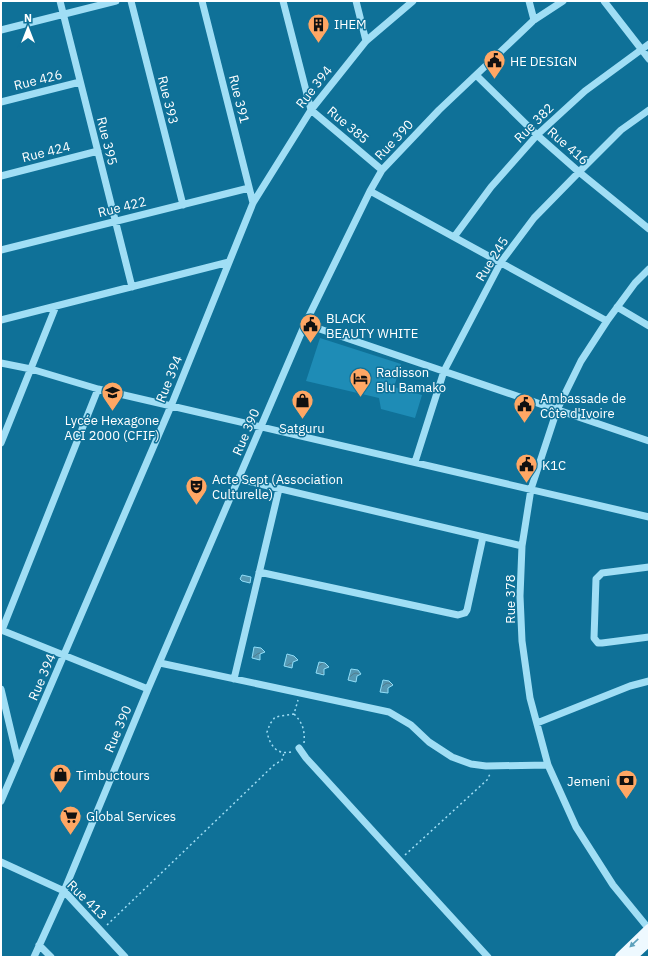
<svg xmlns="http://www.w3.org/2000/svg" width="650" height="958" font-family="'IBM Plex Sans',sans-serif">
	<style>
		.green { fill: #1e8cb6 }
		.water { fill: url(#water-waves); stroke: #91def8 }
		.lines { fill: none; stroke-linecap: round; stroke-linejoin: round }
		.path { stroke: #a0def5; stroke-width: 1.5; stroke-dasharray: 2 3; stroke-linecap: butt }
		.minor { stroke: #a0def5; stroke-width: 7 }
		.major { stroke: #eef9ff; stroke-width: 10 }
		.oneway { fill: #5da1bc }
		.labels { text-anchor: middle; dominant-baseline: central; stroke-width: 3; stroke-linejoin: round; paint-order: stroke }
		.poi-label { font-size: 13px; fill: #fff; stroke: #0f7198; text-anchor: start }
		.street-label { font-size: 13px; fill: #fff; stroke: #0f7198 }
	</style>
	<defs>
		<pattern id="water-waves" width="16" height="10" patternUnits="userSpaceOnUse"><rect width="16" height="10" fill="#5598b3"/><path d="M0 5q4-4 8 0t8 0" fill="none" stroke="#527d8f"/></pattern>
	</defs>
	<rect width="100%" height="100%" fill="#0f7198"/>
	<path class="green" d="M320,338L401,364L394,387L422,395L415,418L381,409L379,398L306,381Z"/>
	<path class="water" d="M242,575L251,577L250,583L242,581L240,579Z
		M254,647L261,648L265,652L260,654V660L252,658Z
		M287,654L294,656L298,660L293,662L292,668L284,666Z
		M319,662L325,663L329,667L324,669V675L316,673Z
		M351,669L358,670L361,674L357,676L356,682L348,680Z
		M383,680L389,681L393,685L388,688V693L380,692Z"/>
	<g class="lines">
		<path class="path" d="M294,714C303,723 305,731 304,743
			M291,752C277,755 270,746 267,732L270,724L275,717L294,714L298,700
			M405,855L487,780L490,774
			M107,925L274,765L282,760L284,753"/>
		<path class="minor" d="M60,1L132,287
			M131,1L183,205
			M202,1L253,203
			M283,1L311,110L382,170
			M356,1L366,41
			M529,1L534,20
			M604,1L649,59
			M1,30L116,1
			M476,75L537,135L579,172L649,229
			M1,102L80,82
			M1,176L98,151
			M370,191L607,321
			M454,237L491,187L537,135L585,91L649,44
			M1,250L249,188
			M649,269L635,283L607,321L581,361L557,410L531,489L522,546L520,596L522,641L530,698L548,765L576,827L613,885L649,929
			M617,307L649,326
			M1,320L229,262
			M305,324L649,441
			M1,363L31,369L98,389L649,517
			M1,443L56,306
			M415,462L444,371L501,262L534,218L579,172L621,130L649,110
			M239,479L522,546
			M649,567L602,573L596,579L594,638L598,643H602L649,637
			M259,572L458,615L465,613L467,610L483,537
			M1,630L148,689
			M2,630L98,389
			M160,663L389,712L411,725L429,742L452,757L471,764L486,766L548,765
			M234,679L279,489
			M1,689L18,761
			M537,723L630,686L649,681
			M299,748L306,758L488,957
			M1,801L171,406L253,203L311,110L366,41L413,1
			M1,862L64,891L125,957
			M39,945L51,957
			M34,957L64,891L148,689L305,324L370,191L382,170L439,110L534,20L563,1"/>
		<path class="major" d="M620,957L649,929
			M632,957L649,941"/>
	</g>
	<defs><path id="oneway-solid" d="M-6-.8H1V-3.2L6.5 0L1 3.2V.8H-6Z"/></defs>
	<use class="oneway" href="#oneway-solid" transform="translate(634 943) rotate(136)"/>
	<defs>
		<symbol id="building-pin" viewBox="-11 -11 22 30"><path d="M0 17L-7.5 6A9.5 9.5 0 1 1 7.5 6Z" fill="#ffa764" stroke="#0f7198"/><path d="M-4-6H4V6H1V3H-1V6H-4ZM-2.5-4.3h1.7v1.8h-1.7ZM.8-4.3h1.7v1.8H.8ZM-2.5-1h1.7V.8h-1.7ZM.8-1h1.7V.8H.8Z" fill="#111"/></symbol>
		<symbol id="civic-pin" viewBox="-11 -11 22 30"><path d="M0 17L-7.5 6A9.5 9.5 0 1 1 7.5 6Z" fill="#ffa764" stroke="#0f7198"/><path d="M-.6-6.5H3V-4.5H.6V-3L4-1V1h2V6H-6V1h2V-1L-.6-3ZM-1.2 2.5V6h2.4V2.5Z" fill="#111"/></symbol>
		<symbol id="hotel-pin" viewBox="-11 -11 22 30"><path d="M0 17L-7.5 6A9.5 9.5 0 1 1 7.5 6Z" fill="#ffa764" stroke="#0f7198"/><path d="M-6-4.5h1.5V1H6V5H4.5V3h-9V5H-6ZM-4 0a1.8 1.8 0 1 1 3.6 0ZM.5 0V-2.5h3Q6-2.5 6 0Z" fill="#111"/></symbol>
		<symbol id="school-pin" viewBox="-11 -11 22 30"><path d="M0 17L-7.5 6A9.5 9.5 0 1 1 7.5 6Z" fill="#ffa764" stroke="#0f7198"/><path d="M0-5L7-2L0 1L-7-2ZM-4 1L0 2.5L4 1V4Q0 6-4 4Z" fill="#111"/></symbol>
		<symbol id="shop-pin" viewBox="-11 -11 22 30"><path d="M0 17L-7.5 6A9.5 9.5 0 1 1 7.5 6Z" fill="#ffa764" stroke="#0f7198"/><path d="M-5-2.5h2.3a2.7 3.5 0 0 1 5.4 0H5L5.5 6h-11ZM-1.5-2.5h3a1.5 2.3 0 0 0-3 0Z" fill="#111"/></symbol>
		<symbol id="theatre-pin" viewBox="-11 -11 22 30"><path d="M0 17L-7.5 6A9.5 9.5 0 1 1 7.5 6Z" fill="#ffa764" stroke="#0f7198"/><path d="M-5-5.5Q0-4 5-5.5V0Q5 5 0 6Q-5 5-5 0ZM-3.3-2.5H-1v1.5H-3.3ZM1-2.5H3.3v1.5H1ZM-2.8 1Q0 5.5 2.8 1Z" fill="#111"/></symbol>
		<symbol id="bank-pin" viewBox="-11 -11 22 30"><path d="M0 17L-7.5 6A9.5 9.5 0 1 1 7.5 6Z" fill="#ffa764" stroke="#0f7198"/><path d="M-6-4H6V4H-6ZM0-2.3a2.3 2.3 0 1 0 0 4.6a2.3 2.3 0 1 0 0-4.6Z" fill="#111"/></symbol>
		<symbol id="supermarket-pin" viewBox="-11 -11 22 30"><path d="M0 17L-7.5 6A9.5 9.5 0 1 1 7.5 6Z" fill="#ffa764" stroke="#0f7198"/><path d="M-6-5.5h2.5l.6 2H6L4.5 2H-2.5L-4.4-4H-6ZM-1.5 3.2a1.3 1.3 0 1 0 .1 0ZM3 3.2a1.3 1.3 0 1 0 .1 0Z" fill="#111"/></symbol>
	</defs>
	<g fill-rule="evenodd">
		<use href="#building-pin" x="306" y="12" width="25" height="34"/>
		<use href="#civic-pin" x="482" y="48" width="25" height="34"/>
		<use href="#civic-pin" x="298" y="312" width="25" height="34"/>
		<use href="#hotel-pin" x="348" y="366" width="25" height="34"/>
		<use href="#school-pin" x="100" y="380" width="25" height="34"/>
		<use href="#shop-pin" x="290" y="388" width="25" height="34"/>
		<use href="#civic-pin" x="512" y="392" width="25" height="34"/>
		<use href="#civic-pin" x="514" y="452" width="25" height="34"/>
		<use href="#theatre-pin" x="184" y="474" width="25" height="34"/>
		<use href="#shop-pin" x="48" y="762" width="25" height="34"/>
		<use href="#bank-pin" x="614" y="768" width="25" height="34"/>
		<use href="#supermarket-pin" x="58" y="804" width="25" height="34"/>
	</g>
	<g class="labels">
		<g class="poi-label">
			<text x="334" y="24">IHEM</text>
			<text x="510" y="61">HE DESIGN</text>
			<text x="326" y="318">BLACK<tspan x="326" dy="15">BEAUTY WHITE</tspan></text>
			<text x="376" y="372">Radisson<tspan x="376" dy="15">Blu Bamako</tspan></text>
			<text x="540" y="398">Ambassade de<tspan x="540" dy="15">Côte d'Ivoire</tspan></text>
			<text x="112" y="420" text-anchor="middle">Lycée Hexagone<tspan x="112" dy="15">ACI 2000 (CFIF)</tspan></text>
			<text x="302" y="428" text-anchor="middle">Satguru</text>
			<text x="542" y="465">K1C</text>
			<text x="212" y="479">Acte Sept (Association<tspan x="212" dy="15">Culturelle)</tspan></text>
			<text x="76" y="775">Timbuctours</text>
			<text x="610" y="781" text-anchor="end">Jemeni</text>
			<text x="86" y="816">Global Services</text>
		</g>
		<g class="street-label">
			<text transform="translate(38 80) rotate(-14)">Rue 426</text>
			<text transform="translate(314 87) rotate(-52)">Rue 394</text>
			<text transform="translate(239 99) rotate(76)">Rue 391</text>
			<text transform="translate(168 100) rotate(76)">Rue 393</text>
			<text transform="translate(534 123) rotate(-45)">Rue 382</text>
			<text transform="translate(348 125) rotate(40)">Rue 385</text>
			<text transform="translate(394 140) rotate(-47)">Rue 390</text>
			<text transform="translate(107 141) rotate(76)">Rue 395</text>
			<text transform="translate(568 146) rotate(41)">Rue 416</text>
			<text transform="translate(46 152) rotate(-14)">Rue 424</text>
			<text transform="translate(122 207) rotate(-14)">Rue 422</text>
			<text transform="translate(492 259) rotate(-58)">Rue 245</text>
			<text transform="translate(169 379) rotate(-68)">Rue 394</text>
			<text transform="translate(246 432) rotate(-67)">Rue 390</text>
			<text transform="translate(510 599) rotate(-90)">Rue 378</text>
			<text transform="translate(42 677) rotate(-67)">Rue 394</text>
			<text transform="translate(118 729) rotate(-67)">Rue 390</text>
			<text transform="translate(87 900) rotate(44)">Rue 413</text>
		</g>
	</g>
	<rect width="650" height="958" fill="none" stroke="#ffffff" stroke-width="4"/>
	<g transform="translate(28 28)" stroke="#0f7198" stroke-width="3" paint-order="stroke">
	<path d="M0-3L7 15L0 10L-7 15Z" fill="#ffffff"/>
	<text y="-6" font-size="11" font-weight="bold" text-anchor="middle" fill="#ffffff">N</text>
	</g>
</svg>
